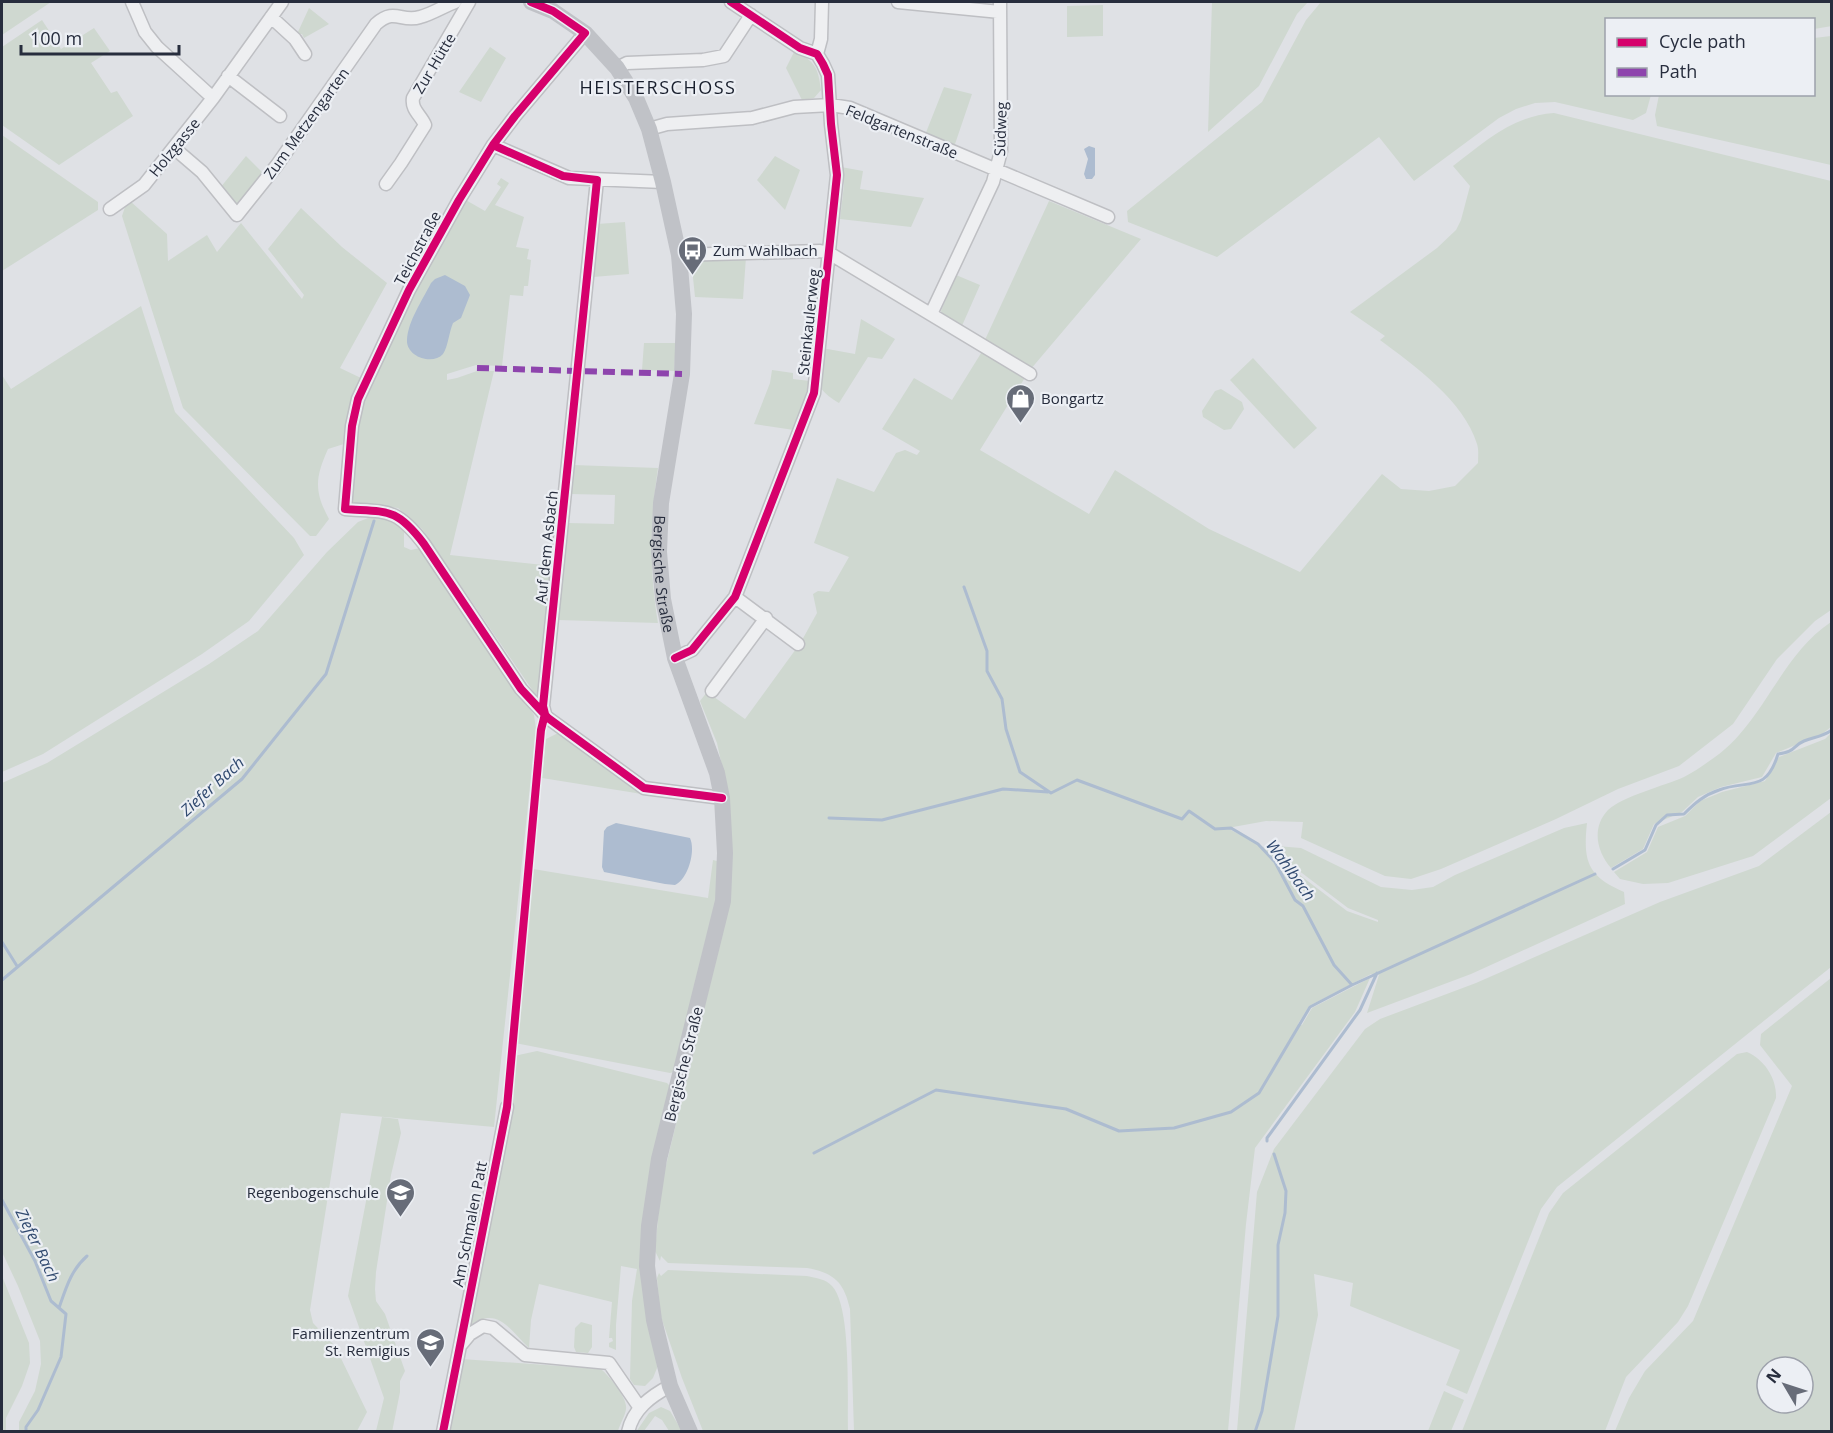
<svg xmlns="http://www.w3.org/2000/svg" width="1833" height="1433" font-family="'Open Sans',sans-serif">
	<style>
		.green { fill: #cfd8d0; fill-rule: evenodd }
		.water { fill: #adbcd0 }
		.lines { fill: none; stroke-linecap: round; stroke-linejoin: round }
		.stream { stroke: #adbcd0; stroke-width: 3 }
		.street-casing { stroke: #bebfc3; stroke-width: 15 }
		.street { stroke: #eeeff1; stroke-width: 12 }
		.secondary { stroke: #c0c2c7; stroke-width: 16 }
		.quiet { stroke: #8e44ad; stroke-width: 6; stroke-dasharray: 12 6; stroke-linecap: butt }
		.cycleway-casing { stroke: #eceff4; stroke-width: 11 }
		.cycleway { stroke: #d6006c; stroke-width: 8 }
		.labels { text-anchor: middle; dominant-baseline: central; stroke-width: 4.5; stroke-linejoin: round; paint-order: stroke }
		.street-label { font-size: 15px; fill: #272d3d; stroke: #eceff4 }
		.poi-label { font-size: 15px; fill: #272d3d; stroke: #eceff4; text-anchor: start }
		.water-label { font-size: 16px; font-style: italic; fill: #314a70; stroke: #eceff4 }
		.quarter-label { font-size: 18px; letter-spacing: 1.5px; fill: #191f2d; stroke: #eceff4 }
	</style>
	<rect width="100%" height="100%" fill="#dfe1e5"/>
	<path class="green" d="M2,2H51L2,35Z
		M1212,2H1308L1297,14L1259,86L1208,132Z
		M1321,2H1831L1832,26L1814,29V20H1606V94L1651,95L1646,113L1633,120L1555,102L1535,103L1516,109L1499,118L1414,181L1379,137L1217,257L1128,222L1127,211L1262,102L1306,20Z
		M1103,5V36L1067,37V6Z
		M309,8L329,24L304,38L302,34H297Z
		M42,20L61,49L94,28L110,51L91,63L111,93L117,91L133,116L59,165L2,125V47Z
		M1831,36V165L1657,126L1655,115L1659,95L1814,94V38Z
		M490,47L506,58L481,102L459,92Z
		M795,50C815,63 818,66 821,90L814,98L802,100L786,68Z
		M944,87L972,94L954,147L925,135Z
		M1554,113L1831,181V610L1815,621L1777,659L1733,724L1679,766L1618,789L1556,819L1441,869L1411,879L1385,876L1301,838L1303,822L1266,821L1233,827L1231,830L1263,847L1347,911L1378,922V920L1348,908L1265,845L1301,848L1381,887L1412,890L1433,887L1455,875L1564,828L1587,823C1583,861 1587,876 1624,892L1625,904L1471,974L1367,1013L1379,975L1371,974L1309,1006L1298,1024L1302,1025L1312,1008L1370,978L1355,1012L1255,1148L1246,1224L1228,1431H854L850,1309C844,1282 834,1273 807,1268L668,1263L661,1256L660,1261L655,1251L661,1186L724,926L726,785L717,743L700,701L707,692L745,719L801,642L817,613L813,594L818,591L829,592L849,557L814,543L837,478L874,492L896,453L905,450L917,455L920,451L882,429L914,378L952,400L983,350L1026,376L980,450L1089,514L1115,470L1209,529L1300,572L1382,474L1401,489L1429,491L1455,486L1478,463C1478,457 1479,450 1477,444C1464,401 1415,366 1380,340L1385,336L1350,312L1437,248L1456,230L1461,220L1470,186L1453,166C1485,142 1512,116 1554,113Z
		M2,135L98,202V210L2,271Z
		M246,156L266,176L241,204H235L220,188Z
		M775,156L800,170L785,210L757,180Z
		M841,167L863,171L860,189L924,198L911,227L840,219L844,185Z
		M501,178L509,183L495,205L524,217L516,247L529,249L527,259L531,260L528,286H524L523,296L510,295L502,366L476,365L447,374V380L457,378L477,371H494L450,555L553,566L540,693L535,694L422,529L398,508L363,504L359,507L352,501L360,402L410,305L407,302L464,199L485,211L501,187L497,184Z
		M130,201L167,234L168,261L207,235L217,252L241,223L302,299L304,295L268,249L301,208L342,247L387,283L340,368L361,378L347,443L328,449C315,478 314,491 329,519L316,536H310L183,408L122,216L126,204Z
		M1049,201L1141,239L1030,370L984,342Z
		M625,222L629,274L593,277L597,224Z
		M746,257L743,299L695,297L691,258Z
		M956,275L980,285L961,328L943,318L941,311Z
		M141,306L175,412L294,538L304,555L249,621L202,654L43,754L2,772V375L11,389Z
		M861,319L895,339L882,359L868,357L839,403C810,386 819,378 822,348L855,354Z
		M644,343H676L674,371L642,370Z
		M1253,358L1317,428L1294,449L1230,380Z
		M772,370L793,373V379L810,381L809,392L794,430L754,424L770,383Z
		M1221,389L1242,402L1244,409L1231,429L1224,430L1203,417L1202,411L1215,391Z
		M573,465L658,468C650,522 649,569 658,623L558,620L567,523L614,524L615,495L570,494Z
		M373,516L394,520L404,532V547L411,550L420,548L534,715L536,729L494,1127L341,1113L310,1310L313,1323L335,1346L367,1412L357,1431H19V1422L35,1391L41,1364L40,1341L18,1286L2,1252V783L47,763L209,664L258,631L327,552L358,522Z
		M1831,622V727L1822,734L1776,753L1762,777L1721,787L1698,797L1682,812L1654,824L1643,849L1611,868C1597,852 1591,828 1608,810C1623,796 1664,786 1684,777C1694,772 1705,764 1715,757C1764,722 1780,656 1831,622Z
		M558,733L642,794L542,778L546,739Z
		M1831,733V798L1753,856L1668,883L1643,884L1620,879L1614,872L1647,852L1658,827L1685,816L1700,801L1722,792L1765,781L1779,757L1825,739Z
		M1831,812V967L1557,1187L1541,1209L1467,1394L1446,1385L1460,1350L1350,1306L1353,1283L1314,1274L1318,1315L1294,1431H1237L1257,1192L1274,1149L1365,1029L1380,1019L1476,983L1660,902L1759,866Z
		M713,860L717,861L719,888L674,1072L670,1073L515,1043L533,869L708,898Z
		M1831,978V1431H1615L1629,1398L1645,1371L1693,1321L1792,1086L1760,1045L1761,1034ZM1767,1367H1803V1403H1767Z
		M537,1051L667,1083L670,1086L650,1177L657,1368L653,1378L645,1386L634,1385L630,1379L632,1301L637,1269L621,1266L616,1325V1350L609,1347V1343L613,1341L612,1338H609L612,1302L539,1284L531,1320L529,1348C508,1328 498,1306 469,1326L507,1128L514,1056Z
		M1747,1052C1765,1060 1777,1079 1776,1098L1688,1306L1678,1322L1626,1377L1605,1431H1462L1549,1213L1563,1193L1737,1054Z
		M382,1117L398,1119L401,1133L391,1175L376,1272L375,1289L376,1301L385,1314L405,1371L400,1381V1392L392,1432L376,1431L384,1398L348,1296Z
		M668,1270L807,1276C816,1278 826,1279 832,1286C852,1307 847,1401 848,1431H703L682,1378L660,1314L657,1278L659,1273L661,1276Z
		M2,1276L29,1343L30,1363L22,1386L6,1418V1432L2,1431Z
		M581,1322L592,1325V1347L588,1353L576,1352L574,1347L575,1328Z
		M462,1359L601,1369C609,1376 628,1398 626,1409C625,1416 620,1424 618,1431L448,1432Z
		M1444,1391L1464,1400L1451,1431H1428Z
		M661,1407L670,1411L682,1431H669L662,1420L655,1416L644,1431L636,1432L649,1413Z"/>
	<path class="water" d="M1089,146L1095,148V175L1092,179H1086L1084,174L1088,159L1084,149Z
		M445,275L465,286L470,295L461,318L453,323C449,332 448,347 443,354C432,366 406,356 407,340C408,321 422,301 431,283L435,279Z
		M616,823L690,838C696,851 688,879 675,885L665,884L604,872L602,867L604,831L607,827Z"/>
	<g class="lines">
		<path class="stream" d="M964,587L987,651V671L1002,699L1006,729L1020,772L1051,793L1077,780L1182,819L1189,811L1215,829L1231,828L1258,844L1275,862L1295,900L1303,906L1334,965L1352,985L1595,874
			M829,818L882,820L1003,789L1048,792
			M1613,869L1645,850L1656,825L1667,815L1684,814C1695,803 1704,795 1719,790C1748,779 1766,794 1778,754C1796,752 1792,746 1804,741C1814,737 1822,737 1832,730
			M2,942L17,966
			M2,980L242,779L326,674L374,521
			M1267,1141V1138L1360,1010L1377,973
			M814,1153L936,1090L1066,1109L1119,1131L1174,1128L1231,1112L1259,1093L1310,1007L1352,985
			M2,1200L35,1261L51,1301L66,1314L61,1357L38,1410L26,1427V1432
			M59,1308C66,1288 71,1270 87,1256
			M1255,1432L1262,1411L1278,1316V1245L1285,1213L1286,1191L1274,1154"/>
		<defs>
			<path id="street" d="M132,2L145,32L157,47L213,98
				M898,2L1000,12
				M271,17L295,39L305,54
				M585,33L515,116L493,145L459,200L409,290L358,399L352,426L345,509C387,512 396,507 424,544L521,689L548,718L644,788L722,798
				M817,54L821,39L822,2
				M617,68L627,63L703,60L724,56L751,15
				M228,76L280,116
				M649,129L667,124L752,118L794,107L831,105L850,108L1108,217
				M493,145L569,178L663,182
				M174,148L202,172L237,215L277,165L376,24C395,7 401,23 420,17C432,14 444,6 455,2
				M386,184L401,163L425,125C421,115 411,110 413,98L469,2
				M110,209L144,185L213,98L282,2
				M679,255L820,251L829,253L1030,374
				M931,314L993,182L1001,151L1000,2
				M735,597L798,644
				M675,658L692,650L735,597L814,393L837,175L831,124L828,75L823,64L817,54L800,48L731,2
				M712,691L766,618
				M545,714L543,706L597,180
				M460,1346L470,1334L483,1326L493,1328L525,1355L609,1363L640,1408
				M443,1432L507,1107
				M628,1432C633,1409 651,1396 670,1386"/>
		</defs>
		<use href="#street" class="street-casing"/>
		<use href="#street" class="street"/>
		<path class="secondary" id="s1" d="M531,2L553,11L585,33L617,68L636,98L649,129L663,182L679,255L684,314L682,374L661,503L659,552L663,599L675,658L717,773L722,798L725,853L723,901L659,1159L649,1226L647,1266L654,1320L670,1386L690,1432"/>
		<path class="quiet" d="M477,368L682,374"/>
		<defs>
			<path id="cycleway" d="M531,2L553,11L585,33L515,116L493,145L459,200L409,290L358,399L352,426L345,509C387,512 396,507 424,544L521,689L548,718L644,788L722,798
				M675,658L692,650L735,597L814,393L837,175L831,124L828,75L823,64L817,54L800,48L731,2
				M443,1432L507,1107L541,730L545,714L543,706L597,180L563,176L493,145"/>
		</defs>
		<use href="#cycleway" class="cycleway-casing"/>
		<use href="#cycleway" class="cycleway"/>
	</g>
	<defs>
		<symbol id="bus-pin" viewBox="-11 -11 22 30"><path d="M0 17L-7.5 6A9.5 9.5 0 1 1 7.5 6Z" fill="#676c78" stroke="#eceff4"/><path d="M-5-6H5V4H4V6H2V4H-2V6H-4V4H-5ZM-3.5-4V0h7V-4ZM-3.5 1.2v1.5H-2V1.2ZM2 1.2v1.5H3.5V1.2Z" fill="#fff"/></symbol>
		<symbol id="shop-pin" viewBox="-11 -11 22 30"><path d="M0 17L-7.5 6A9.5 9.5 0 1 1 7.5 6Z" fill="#676c78" stroke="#eceff4"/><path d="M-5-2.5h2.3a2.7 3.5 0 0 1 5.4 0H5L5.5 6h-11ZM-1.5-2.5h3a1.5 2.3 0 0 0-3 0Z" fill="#fff"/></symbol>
		<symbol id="school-pin" viewBox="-11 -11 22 30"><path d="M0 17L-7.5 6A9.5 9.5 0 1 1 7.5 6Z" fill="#676c78" stroke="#eceff4"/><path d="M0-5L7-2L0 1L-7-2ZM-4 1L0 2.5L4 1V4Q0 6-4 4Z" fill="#fff"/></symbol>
	</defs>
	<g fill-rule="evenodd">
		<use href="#bus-pin" x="676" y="234" width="33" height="45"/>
		<use href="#shop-pin" x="1004" y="382" width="33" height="45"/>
		<use href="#school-pin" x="384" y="1176" width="33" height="45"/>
		<use href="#school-pin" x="414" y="1326" width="33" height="45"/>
	</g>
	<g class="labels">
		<g class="street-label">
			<text transform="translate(434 63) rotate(-59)">Zur Hütte</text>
			<text transform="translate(306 123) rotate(-54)">Zum Metzengarten</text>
			<text transform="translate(1000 129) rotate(-88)">Südweg</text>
			<text transform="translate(902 131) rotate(22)">Feldgartenstraße</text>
			<text transform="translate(174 147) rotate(-51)">Holzgasse</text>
			<text transform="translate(417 248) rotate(-62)">Teichstraße</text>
			<text transform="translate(808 322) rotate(-84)">Steinkaulerweg</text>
			<text transform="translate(546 547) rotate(-84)">Auf dem Asbach</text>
			<text stroke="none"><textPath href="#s1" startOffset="630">Bergische Straße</textPath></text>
			<text transform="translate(683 1064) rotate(-76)">Bergische Straße</text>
			<text transform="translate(469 1224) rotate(-79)">Am Schmalen Patt</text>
		</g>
		<g class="poi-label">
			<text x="713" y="250">Zum Wahlbach</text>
			<text x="1041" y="398">Bongartz</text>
			<text x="379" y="1192" text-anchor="end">Regenbogenschule</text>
			<text x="410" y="1333" text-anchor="end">Familienzentrum<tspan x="410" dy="17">St. Remigius</tspan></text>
		</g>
		<g class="water-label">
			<text transform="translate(212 786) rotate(-42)">Ziefer Bach</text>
			<text transform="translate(1291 870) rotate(54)">Wahlbach</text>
			<text transform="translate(38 1245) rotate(64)">Ziefer Bach</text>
		</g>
		<g class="quarter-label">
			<text x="658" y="87">HEISTERSCHOSS</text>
		</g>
	</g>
	<rect width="1833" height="1433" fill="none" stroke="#272d3d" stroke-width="6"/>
	<rect x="1605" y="18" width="210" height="78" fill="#eceff4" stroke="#9da1ab" stroke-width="1.5"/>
	<rect x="1617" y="38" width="30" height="9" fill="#d6006c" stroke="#9da1ab" stroke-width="1.5"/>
	<text x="1659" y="48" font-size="18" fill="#272d3d">Cycle path</text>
	<rect x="1617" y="68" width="30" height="9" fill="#8e44ad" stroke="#9da1ab" stroke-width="1.5"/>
	<text x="1659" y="78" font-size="18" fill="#272d3d">Path</text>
	<g transform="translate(1785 1385) rotate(309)"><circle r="28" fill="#eceff4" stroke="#9da1ab" stroke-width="1.5"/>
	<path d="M0-4.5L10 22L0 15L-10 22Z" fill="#676c78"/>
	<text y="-9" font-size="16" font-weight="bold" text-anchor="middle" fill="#272d3d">N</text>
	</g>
	<path d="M21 45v9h158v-9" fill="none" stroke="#272d3d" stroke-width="3"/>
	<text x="30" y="45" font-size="18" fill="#272d3d" stroke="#eceff4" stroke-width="4.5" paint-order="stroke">100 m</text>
</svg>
